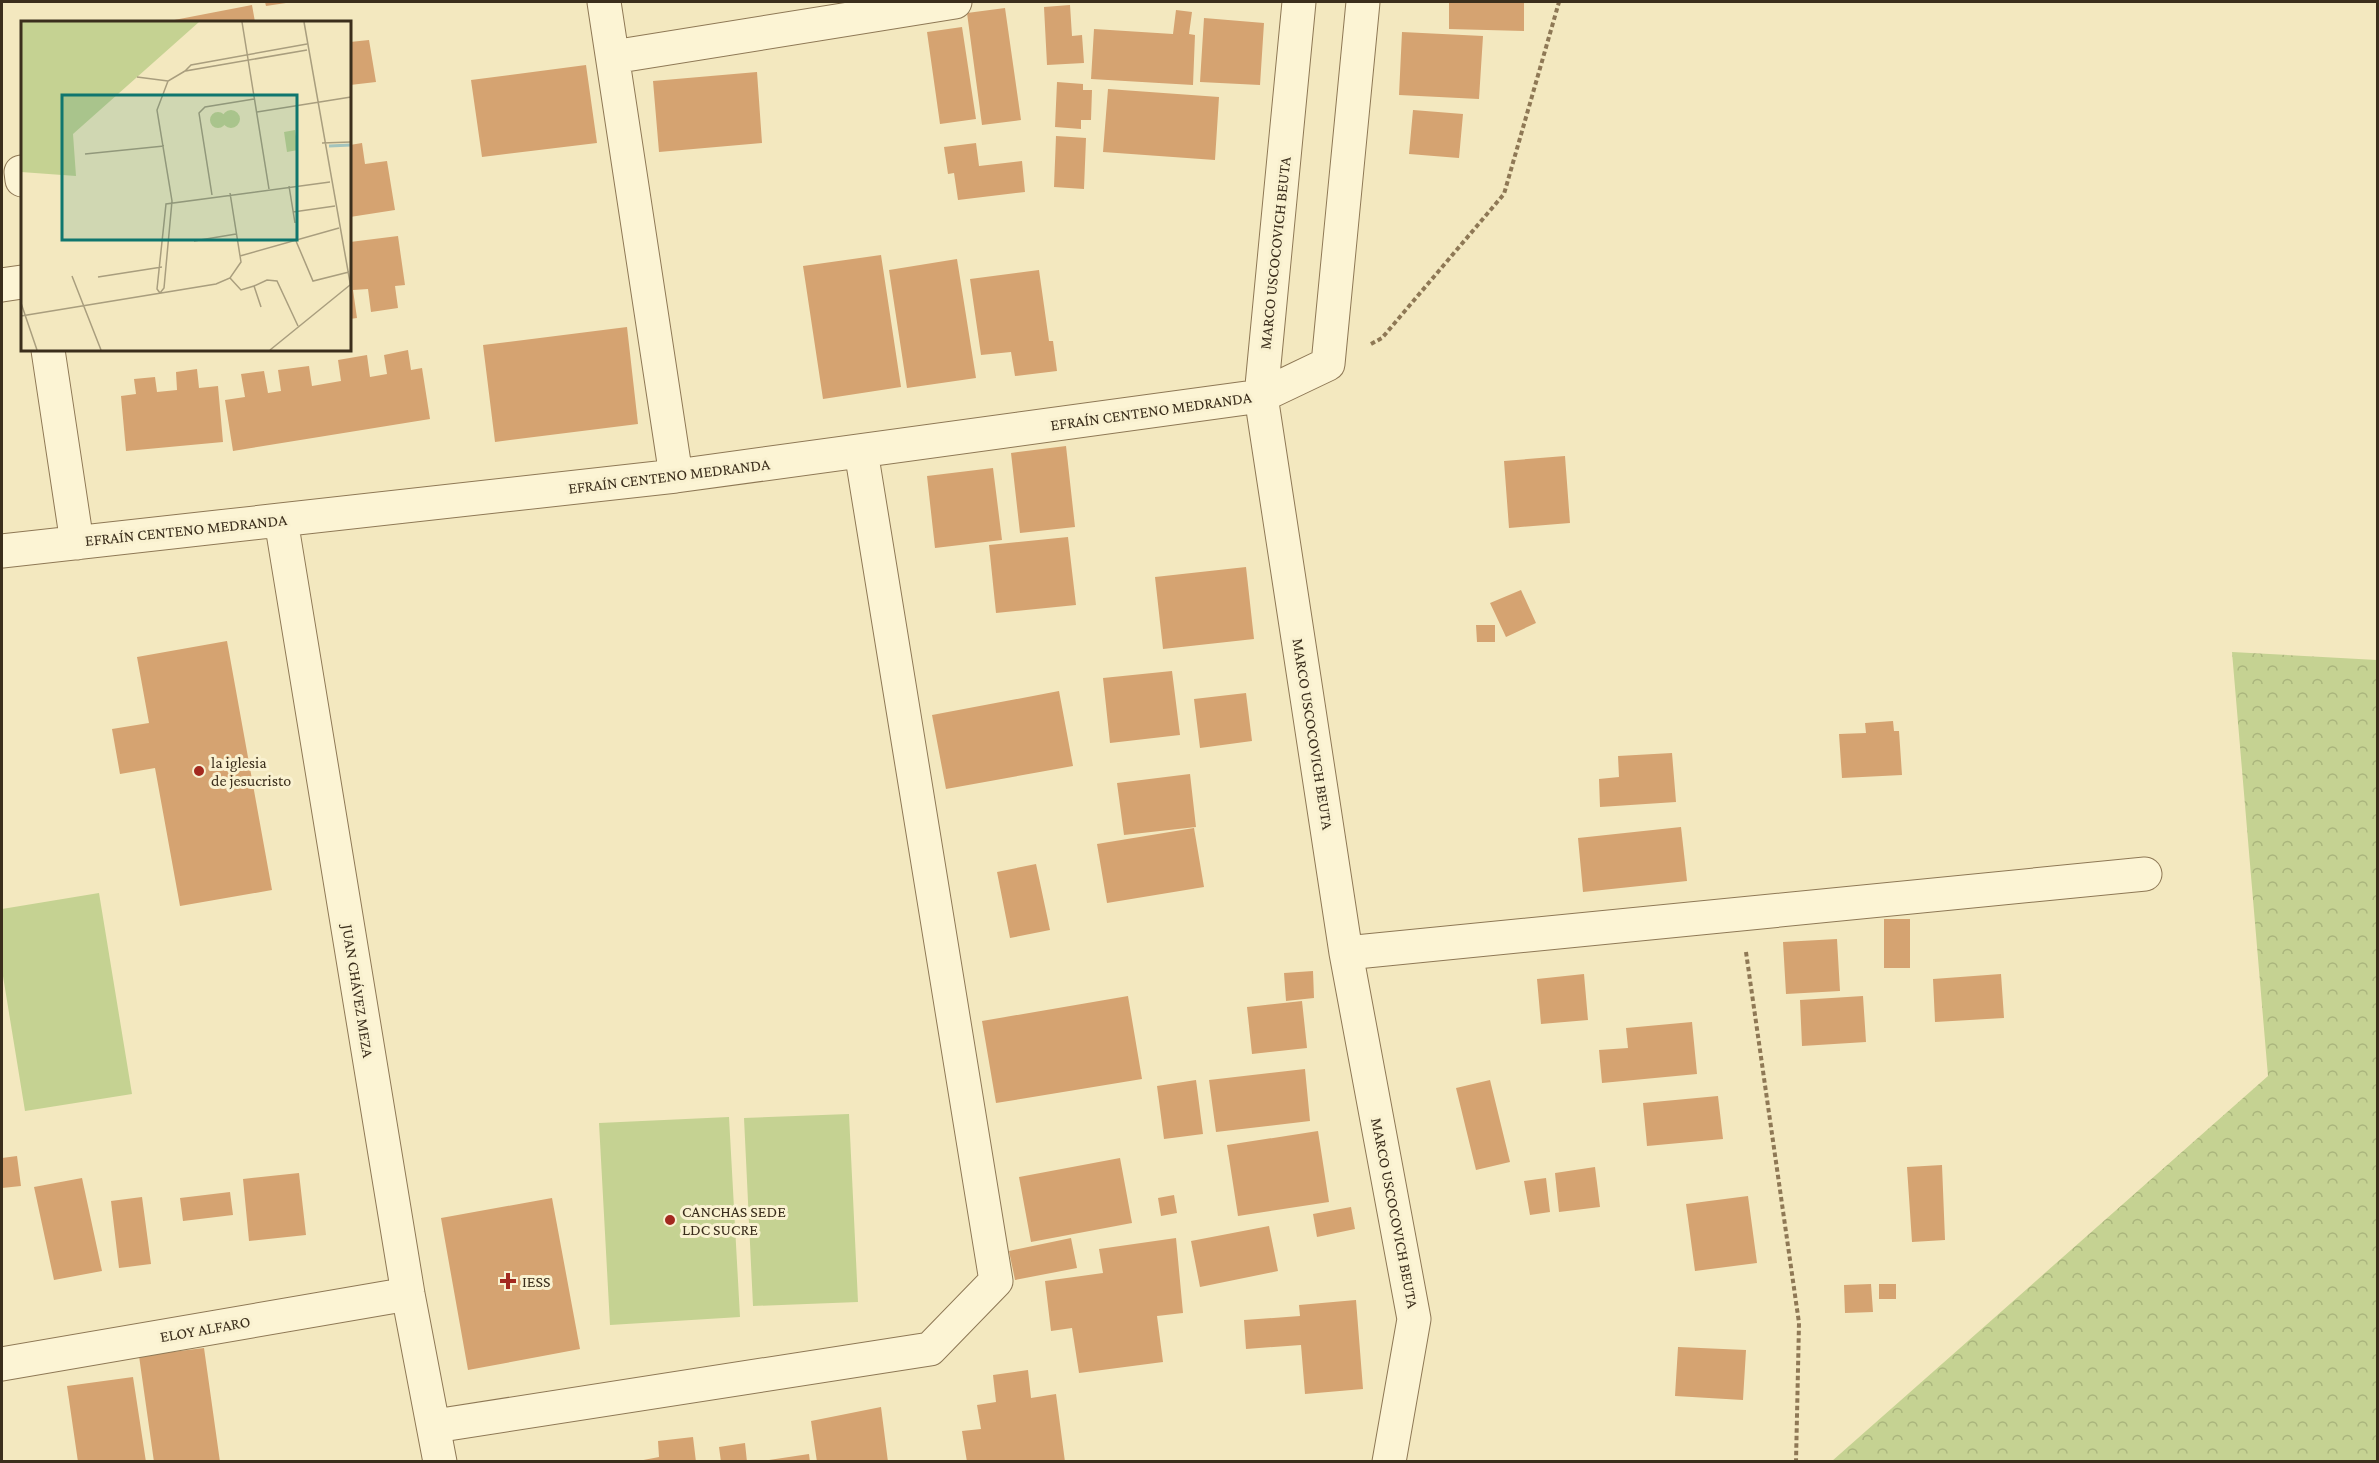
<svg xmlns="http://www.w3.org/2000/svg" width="2379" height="1463" font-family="'Crimson Pro',serif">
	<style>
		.grass { fill: #c5d292 }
		.forest { fill: url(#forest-crowns) }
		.building { fill: #d5a371 }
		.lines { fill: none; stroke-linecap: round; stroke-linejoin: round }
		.minor-casing { stroke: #8e7855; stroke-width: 35 }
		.path { stroke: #8e7855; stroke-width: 4; stroke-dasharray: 4.5 3; stroke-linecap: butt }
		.minor { stroke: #fcf4d4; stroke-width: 33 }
		.poi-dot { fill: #a3291f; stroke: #f9f1d0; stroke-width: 2 }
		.labels { text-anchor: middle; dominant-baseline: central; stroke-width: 6; stroke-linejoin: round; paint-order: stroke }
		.street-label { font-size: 16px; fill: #3b2e1c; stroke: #f9f1d0 }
		.poi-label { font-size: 16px; fill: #3b2e1c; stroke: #f9f1d0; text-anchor: start }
		.inset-river { fill: none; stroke: #a3c4bd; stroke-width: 3 }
		.inset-road { fill: none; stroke: #a99e7e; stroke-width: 1.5 }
		.view { fill: #0f766e; fill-opacity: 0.15; stroke: #0f766e; stroke-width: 3 }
		.inset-edge { fill: none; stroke: #3b2e1c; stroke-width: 3 }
	</style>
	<defs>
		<pattern id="forest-crowns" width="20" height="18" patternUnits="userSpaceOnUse" patternTransform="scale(1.5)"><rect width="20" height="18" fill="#c5d292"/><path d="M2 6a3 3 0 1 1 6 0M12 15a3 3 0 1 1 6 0" fill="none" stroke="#aab57d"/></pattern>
	</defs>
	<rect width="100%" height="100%" fill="#f3e8bf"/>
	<path class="grass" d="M99,893L132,1094L25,1111L2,970V909Z
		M849,1114L858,1302L753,1306L744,1118Z
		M729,1117L740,1317L610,1325L599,1123Z"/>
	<path class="forest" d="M2232,652L2377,660V1461H1832L2268,1076Z"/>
	<path class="building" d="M265,2H286V3L266,6Z
		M1449,2H1524V31L1449,29Z
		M252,5L255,22H169V21Z
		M1070,5L1072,36L1082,35L1084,63L1047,65L1044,7Z
		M1005,8L1021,120L982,125L967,13Z
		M1176,10L1192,12L1189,34L1195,35L1193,85L1091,79L1094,29L1173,34Z
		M1204,18L1264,23L1260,85L1200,82Z
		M962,27L976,119L940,124L927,32Z
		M1402,32L1483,36L1479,99L1399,95Z
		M369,40L376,82L350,85V42Z
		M586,65L597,143L482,157L471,80Z
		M757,72L762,143L659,152L653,81Z
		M1057,82L1083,84V90H1092L1091,120H1081V129L1055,127Z
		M1108,89L1219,97L1215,160L1103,152Z
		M1413,110L1463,114L1459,158L1409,154Z
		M1056,136L1086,138L1084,189L1054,187Z
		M362,143L365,164L387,161L395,210L350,217V145Z
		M976,143L979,166L1022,161L1025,192L958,200L954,173L948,174L944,147Z
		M398,236L405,285L395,286L398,308L371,312L368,289L353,290L357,318L350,319V242Z
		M881,255L901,387L823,399L803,266Z
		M957,259L976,378L907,388L889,270Z
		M1039,270L1049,341H1053L1057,371L1015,376L1011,352L981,355L970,279Z
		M627,327L638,424L495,442L483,345Z
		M408,350L411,370L422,368L430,419L233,451L225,400L245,397L241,374L264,371L268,393L281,391L278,370L309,366L312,386L341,381L338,360L367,355L370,377L387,374L384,355Z
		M197,369L199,388L218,386L223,442L126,451L121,396L136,394L134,379L155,377L157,392L177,390L176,372Z
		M1066,446L1075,527L1020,533L1011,453Z
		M1565,456L1570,523L1509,528L1504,461Z
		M993,468L1002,540L935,548L927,476Z
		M1068,537L1076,605L996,613L989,545Z
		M1246,567L1254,639L1163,649L1155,577Z
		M1521,590L1536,623L1506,637L1490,603Z
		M1476,625H1495V642H1477Z
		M227,641L272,890L180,906L155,768L120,774L112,729L149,723L137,657Z
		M1172,671L1180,735L1110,743L1103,678Z
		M1059,691L1073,766L946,789L932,715Z
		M1246,693L1252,741L1200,748L1194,699Z
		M1893,721L1894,731H1899L1902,775L1842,778L1839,734L1866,733L1865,723Z
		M1672,753L1676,802L1600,807L1599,779L1619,777L1618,756Z
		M1190,774L1196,827L1124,835L1117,783Z
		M1681,827L1687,881L1583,892L1578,838Z
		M1194,828L1204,887L1107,903L1097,844Z
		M1036,864L1050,930L1010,938L997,872Z
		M1884,919H1910V968H1884Z
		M1837,939L1840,991L1786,994L1783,942Z
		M1313,971L1314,998L1286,1001L1284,973Z
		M1584,974L1588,1020L1541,1024L1537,979Z
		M2001,974L2004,1018L1935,1022L1933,979Z
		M1128,996L1142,1079L996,1103L982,1021Z
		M1863,996L1866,1042L1802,1046L1800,1000Z
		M1302,1001L1307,1048L1252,1054L1247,1007Z
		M1692,1022L1697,1074L1602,1083L1599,1050L1628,1048L1626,1028Z
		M1305,1069L1310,1121L1216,1132L1209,1080Z
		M1196,1080L1203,1134L1164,1139L1157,1086Z
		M1490,1080L1510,1162L1476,1170L1456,1088Z
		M1718,1096L1723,1139L1647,1146L1643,1103Z
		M1318,1131L1329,1202L1238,1216L1227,1145Z
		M17,1156L21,1186L2,1188V1158Z
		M1120,1158L1132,1223L1031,1242L1019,1177Z
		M1942,1165L1945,1240L1912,1242L1907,1167Z
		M1595,1167L1600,1207L1559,1212L1555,1173Z
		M299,1173L306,1235L249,1241L243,1179Z
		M82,1178L102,1271L54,1280L34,1187Z
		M1546,1178L1550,1212L1530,1215L1524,1181Z
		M230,1192L233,1215L183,1221L180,1198Z
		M1174,1195L1177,1213L1161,1216L1158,1198Z
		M1748,1196L1757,1263L1695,1271L1686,1204Z
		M142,1197L151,1264L119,1268L111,1201Z
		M552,1198L580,1349L468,1370L441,1218Z
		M1351,1207L1355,1229L1317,1237L1313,1214Z
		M1269,1226L1278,1271L1200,1287L1191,1241Z
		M1071,1238L1077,1268L1015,1280L1009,1251Z
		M1176,1238L1183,1313L1157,1316L1163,1362L1079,1373L1072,1328L1051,1331L1045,1281L1103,1273L1099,1249Z
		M1871,1284L1873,1312L1845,1313L1844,1285Z
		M1879,1284H1896V1299H1879Z
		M1356,1300L1363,1389L1305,1394L1301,1345L1246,1349L1244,1320L1300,1316L1299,1305Z
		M1678,1347L1746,1350L1743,1400L1675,1396Z
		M204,1348L220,1462H154L139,1356Z
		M1028,1370L1031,1398L1056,1394L1065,1462H967L962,1431L981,1429L977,1405L996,1402L993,1375Z
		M133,1377L146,1462H78L67,1386Z
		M881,1407L888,1462H817L811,1421Z
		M693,1437L696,1462H633L659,1457L658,1441Z
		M745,1443L747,1462H721L719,1447Z
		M809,1454L810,1462H769V1460Z"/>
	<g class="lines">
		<defs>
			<path id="minor" d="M604,2L676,476
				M1299,2L1261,396L1346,953L1414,1319L1389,1462
				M613,57L955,2
				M21,172L22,180
				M2,285L22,282
				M48,350L77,543
				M281,520L408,1294L440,1462
				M2,551L676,476L1261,396L1328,364L1363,2
				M1346,953L2145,874
				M2,1364L408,1294
				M435,1426L930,1349L996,1281L861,451"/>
		</defs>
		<use href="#minor" class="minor-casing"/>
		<path class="path" d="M1371,344L1382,338L1504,194L1559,2
			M1746,952L1799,1323L1796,1462"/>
		<use href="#minor" class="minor"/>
	</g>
	<g class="poi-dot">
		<circle cx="199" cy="771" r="6"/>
		<circle cx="670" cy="1220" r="6"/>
		<path d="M505 1272h6v6h6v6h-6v6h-6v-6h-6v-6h6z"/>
	</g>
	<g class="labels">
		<g class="street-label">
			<text transform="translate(1275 253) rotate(-84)">MARCO USCOCOVICH BEUTA</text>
			<text transform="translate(1151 411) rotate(-8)">EFRAÍN CENTENO MEDRANDA</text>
			<text transform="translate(669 476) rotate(-7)">EFRAÍN CENTENO MEDRANDA</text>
			<text transform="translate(186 530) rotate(-6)">EFRAÍN CENTENO MEDRANDA</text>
			<text transform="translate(1313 734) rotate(81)">MARCO USCOCOVICH BEUTA</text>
			<text transform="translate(358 991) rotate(81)">JUAN CHÁVEZ MEZA</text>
			<text transform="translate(1395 1213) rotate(79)">MARCO USCOCOVICH BEUTA</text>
			<text transform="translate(205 1329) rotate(-10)">ELOY ALFARO</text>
		</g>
		<g class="poi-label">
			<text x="211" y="762">la iglesia<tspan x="211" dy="18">de jesucristo</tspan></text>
			<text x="682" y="1211">CANCHAS SEDE<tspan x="682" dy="18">LDC SUCRE</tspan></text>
			<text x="522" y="1281">IESS</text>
		</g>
	</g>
	<g transform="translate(21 21)">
		<rect width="330" height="330" fill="#f3e8bf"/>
		<path d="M201 98a9 9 0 1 1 18 0a9 9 0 1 1-18 0ZM189 99a8 8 0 1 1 16 0a8 8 0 1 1-16 0ZM274,109L277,129L266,131L263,111Z" fill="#c5d292"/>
		<path d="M0,1H178L52,113L55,155L0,151Z" fill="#c5d292"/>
		<path class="inset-river" d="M308,125L330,124"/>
		<path class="inset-road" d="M221,1L248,168M283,1L330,267M286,23L170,44L164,50L286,29M116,56L147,60M236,91L330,76M301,122L330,121M64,133L143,125M268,165L274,202M191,174L178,92L184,86L233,78M272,191L314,185M173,220L215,213M275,220L292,260L328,251M219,235L318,207M51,255L80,329M77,256L141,246M209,257L220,269L233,265L240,286M233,265L246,259L256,260L277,305M139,272L136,268L145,183L309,161M139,272L143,267L151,180L136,89L147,60L164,50M0,282L16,329M0,295L195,263L209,257L220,241L209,172M249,329L329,264"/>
		<path class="view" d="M41,74H276V219H41Z"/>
		<rect width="330" height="330" class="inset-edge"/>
	</g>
	<rect width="2379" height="1463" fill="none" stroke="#3b2e1c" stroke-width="6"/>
</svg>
